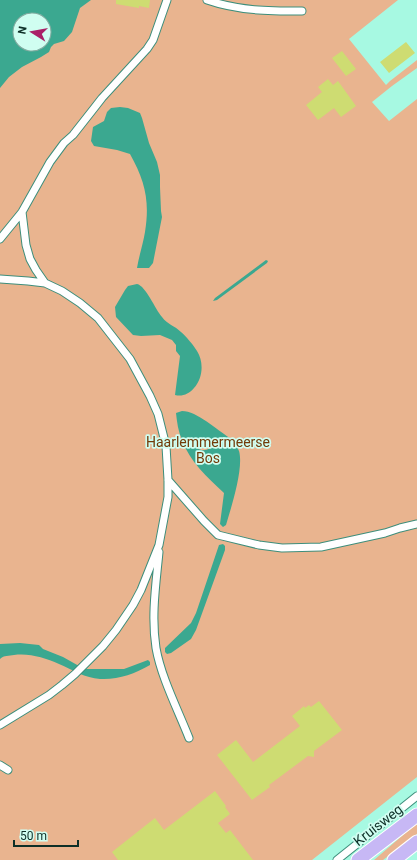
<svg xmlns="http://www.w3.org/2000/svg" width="417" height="860" font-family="Roboto,sans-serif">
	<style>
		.green { fill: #e9b48f; fill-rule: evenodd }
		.water { fill: #3ba890; fill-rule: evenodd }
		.building { fill: #cedc72 }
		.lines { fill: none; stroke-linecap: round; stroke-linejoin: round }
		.street-casing { stroke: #3d8e7b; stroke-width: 9 }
		.highway-casing { stroke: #fff; stroke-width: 15 }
		.street { stroke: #fff; stroke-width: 7 }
		.highway { stroke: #c7b8f5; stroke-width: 13 }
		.labels { text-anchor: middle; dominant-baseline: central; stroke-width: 3.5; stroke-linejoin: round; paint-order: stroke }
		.park-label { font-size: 14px; fill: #723a08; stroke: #d0fef1 }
		.street-label { font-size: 14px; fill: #0d2f27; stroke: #d0fef1 }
	</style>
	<rect width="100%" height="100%" fill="#a7f9e2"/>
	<path class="green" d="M0,0H398L349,39L386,85L390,81L417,60V68L392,86L372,102L389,121L417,99V777L312,860H0ZM20,20H44V44H20Z
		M417,823V834L383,860H374Z"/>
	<path class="water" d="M0,0H91L80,8L72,32L64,41L54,44L51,47L49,52L41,57L22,67L9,77L0,88ZM20,20H44V44H20Z
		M120,107L128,108L140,113L142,118L149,143L157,162L160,175V187L161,211L162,217L153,263L149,268H137C139,256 143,244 145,232C150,201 145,181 130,154L117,150L94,146L91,141L93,127L104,121L107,112L111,108Z
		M266,260L268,261L267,263L217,300L213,301L215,298Z
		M137,284C146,286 155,309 162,317C167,324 175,326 181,332C186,336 194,346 197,351C204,362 203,378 194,388C189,394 182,397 175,395L180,356L176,351V345L172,340L160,335L141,336L133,335L116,317L115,307L125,290L128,286Z
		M182,411C197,411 217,430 230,438C234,442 237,446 239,451C244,468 231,508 226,525L223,527L220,524L224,493C207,477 190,462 182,440C178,431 177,422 176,413ZM197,438C204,439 210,441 210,448C202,453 196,449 193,441L194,439Z
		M223,544L225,546V550L196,630L191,639L171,653L167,654L165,652V648L191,623L196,613L219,545Z
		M20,643L39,645L43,649L63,657L79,666L86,669H124L148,660L150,662V665C134,674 118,680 100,679C85,678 73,670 59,664C45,658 30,653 14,655C9,656 4,655 0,659V644Z"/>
	<path class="building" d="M116,0H150L149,8L139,6V8L116,4Z
		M406,42L415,53L389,73L380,62Z
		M342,51L356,69L346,76L332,58Z
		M328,79L333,85L338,81L356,106L341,117L334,108L318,120L306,105L322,92L318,87Z
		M319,701L342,730L314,751V757L308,756L269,785L270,787L252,800L217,755L236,740L253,762L300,726L292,716L304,706L305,708L309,705L311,707Z
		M215,791L226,806L225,807L230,814L218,823L226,833L230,830L253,860H118L112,852L155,818L164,830Z"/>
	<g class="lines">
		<defs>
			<path id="street" d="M207,0C239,11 269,11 302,11
				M0,239L22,212L50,162L64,143L73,135L95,107L102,98L147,49L153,40L167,0
				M0,279L28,281L45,283
				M168,480L204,521L218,535L259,545L282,548L321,547L385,533L400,528L417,524
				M159,552C156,584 151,616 156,648C161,677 178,710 189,738
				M0,725L49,695L62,685L75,674L103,646L116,630L133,605L141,590L159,545L168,497V480L166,446L158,414L150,396L130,359L98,318L80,303L62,291L45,283L36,270L30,259L26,245L22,212
				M0,765L8,770
				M337,860L417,796"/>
			<path id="highway" d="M358,860L417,815
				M394,860L417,842"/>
		</defs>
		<use href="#street" class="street-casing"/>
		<use href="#highway" class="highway-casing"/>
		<use href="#street" class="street"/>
		<use href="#highway" class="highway"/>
	</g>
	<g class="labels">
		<g class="park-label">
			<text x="208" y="442">Haarlemmermeerse<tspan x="208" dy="16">Bos</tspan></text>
		</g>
		<g class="street-label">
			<text transform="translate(378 825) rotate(-38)">Kruisweg</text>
		</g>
	</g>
	<g transform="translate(32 32) rotate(281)"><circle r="19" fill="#d0fef1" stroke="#82aba0"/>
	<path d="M0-3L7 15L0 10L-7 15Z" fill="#aa2167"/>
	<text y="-6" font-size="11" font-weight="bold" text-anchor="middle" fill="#0d2f27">N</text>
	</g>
	<path d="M14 840v6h64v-6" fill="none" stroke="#0d2f27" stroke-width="2"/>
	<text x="20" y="840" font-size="12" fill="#0d2f27" stroke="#d0fef1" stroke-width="3" paint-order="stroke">50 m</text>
</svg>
